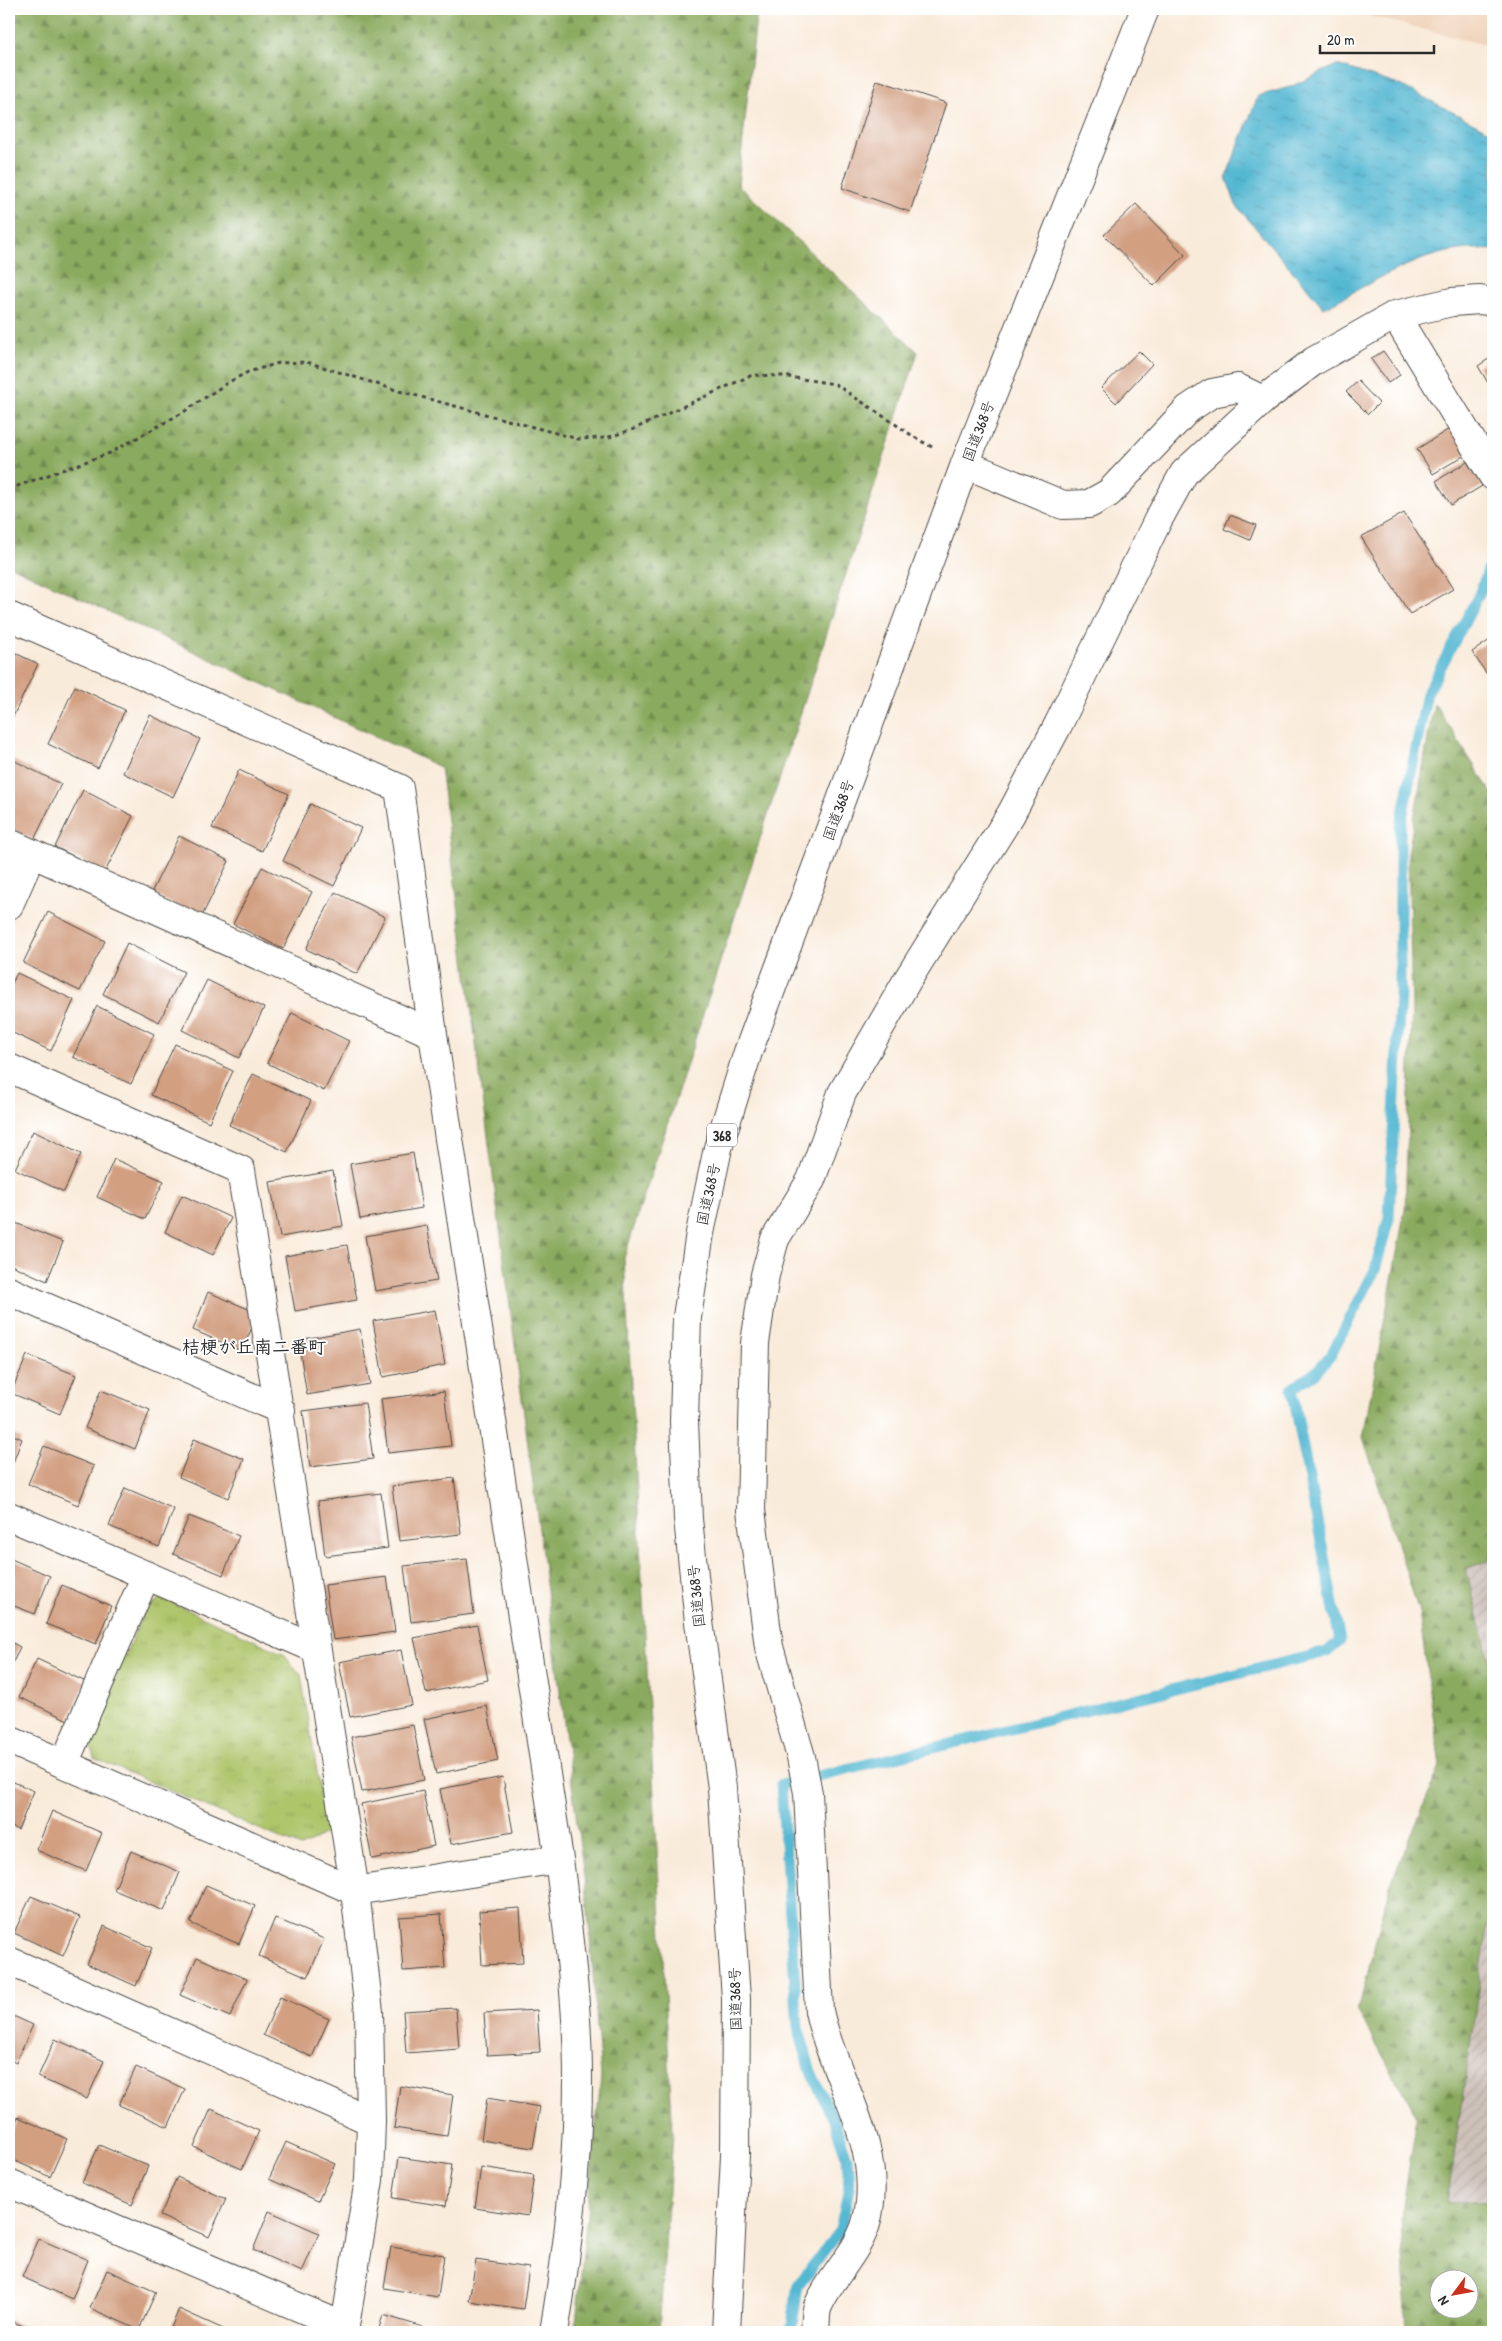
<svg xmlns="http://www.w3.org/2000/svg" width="1502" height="2341" font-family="'Patrick Hand','Klee One',sans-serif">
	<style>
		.built { fill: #f1d5bd }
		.industrial { fill: url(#industrial-furrows) }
		.grass { fill: url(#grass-tufts); stroke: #6c784a }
		.forest { fill: url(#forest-firs); stroke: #5a6a44; fill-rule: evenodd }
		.water { fill: url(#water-ripples); stroke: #40727f }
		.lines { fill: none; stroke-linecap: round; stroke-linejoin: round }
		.stream { stroke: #55b8d3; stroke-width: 11 }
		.building { fill: #d29f81 }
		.minor-casing { stroke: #4a4845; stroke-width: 30 }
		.trunk-casing { stroke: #4a4845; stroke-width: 30 }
		.path { stroke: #4a4845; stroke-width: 3; stroke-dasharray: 4 4; stroke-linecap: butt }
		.minor { stroke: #fff; stroke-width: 28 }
		.trunk { stroke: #fff; stroke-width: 28 }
		.labels { text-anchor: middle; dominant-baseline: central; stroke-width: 4; stroke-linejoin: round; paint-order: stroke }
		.shield { fill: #fff; stroke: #6b6b6b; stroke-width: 1 }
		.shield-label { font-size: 14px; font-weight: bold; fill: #2b2b2b }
		.street-label { font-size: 15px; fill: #2b2b2b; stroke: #fff }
		.quarter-label { font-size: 18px; font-weight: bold; fill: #2b2b2b; stroke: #fff }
	</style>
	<defs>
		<pattern id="industrial-furrows" width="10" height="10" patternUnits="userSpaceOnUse" patternTransform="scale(1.25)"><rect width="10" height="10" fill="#cec1ba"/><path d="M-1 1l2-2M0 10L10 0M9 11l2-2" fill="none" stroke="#b1a6a0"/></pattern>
		<pattern id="grass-tufts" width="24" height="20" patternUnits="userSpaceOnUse" patternTransform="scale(1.25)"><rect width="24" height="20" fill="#aec56a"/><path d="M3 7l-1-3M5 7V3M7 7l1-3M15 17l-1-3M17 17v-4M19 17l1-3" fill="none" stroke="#96a95c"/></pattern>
		<pattern id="forest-firs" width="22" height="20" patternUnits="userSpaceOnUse" patternTransform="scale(1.25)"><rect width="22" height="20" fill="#8aaa5e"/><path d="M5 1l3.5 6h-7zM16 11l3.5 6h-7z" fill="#718b4e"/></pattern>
		<pattern id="water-ripples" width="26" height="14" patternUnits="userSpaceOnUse" patternTransform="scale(1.25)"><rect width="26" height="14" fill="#55b8d3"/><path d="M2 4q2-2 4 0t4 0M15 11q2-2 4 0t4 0" fill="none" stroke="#4796ab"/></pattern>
	</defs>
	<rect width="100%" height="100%" fill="#fff"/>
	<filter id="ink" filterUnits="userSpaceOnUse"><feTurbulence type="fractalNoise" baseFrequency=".02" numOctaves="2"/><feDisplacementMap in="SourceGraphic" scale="10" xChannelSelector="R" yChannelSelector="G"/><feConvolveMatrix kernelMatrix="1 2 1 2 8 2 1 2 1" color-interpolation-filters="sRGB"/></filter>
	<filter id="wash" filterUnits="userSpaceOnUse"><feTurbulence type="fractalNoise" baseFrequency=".0096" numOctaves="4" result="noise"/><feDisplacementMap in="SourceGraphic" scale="20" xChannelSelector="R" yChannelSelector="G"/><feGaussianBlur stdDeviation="1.12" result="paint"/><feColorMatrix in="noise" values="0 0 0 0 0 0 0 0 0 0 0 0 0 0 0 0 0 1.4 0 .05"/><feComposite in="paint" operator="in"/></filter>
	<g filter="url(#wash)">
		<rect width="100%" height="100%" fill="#f9ebda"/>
		<path class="built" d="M1343,9H1493V47Z"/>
		<path class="industrial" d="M1493,1559V1675L1466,1568Z
			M1493,1887V2200L1446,2203Z"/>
		<path class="grass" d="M162,1598L284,1654L301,1675L327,1833L301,1847L94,1758L89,1740L145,1609Z"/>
		<path class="forest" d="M9,9H757L738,185L918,352L624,1258L673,2135L659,2332H575L601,2077L587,1900L440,767L9,565Z
			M1434,703L1491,792H1493V1559L1466,1569L1493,1675V1887L1447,2203L1493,2200V2332H1407L1401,2218L1417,2117L1358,2011L1390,1885L1440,1766L1419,1612L1363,1437L1405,1209L1412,1005L1408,854ZM1440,2278H1470V2308H1440Z"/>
		<path class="water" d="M1337,65L1402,86L1493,133V250C1436,241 1373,282 1324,308L1236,205L1226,177L1258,96L1290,87Z"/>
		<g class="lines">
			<path class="stream" d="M791,2332L798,2285L840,2230L849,2188L847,2158L834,2121L811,2072L798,2027L781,1785L1327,1652L1340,1641L1292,1389L1316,1372L1331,1355L1375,1270L1389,1218L1400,993V828L1427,693L1479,595L1493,556"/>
		</g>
		<g id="blocks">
			<path class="building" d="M877,80L946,103L910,212L842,188Z
				M1136,204L1185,255L1154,286L1104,235Z
				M1139,351L1152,364L1116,403L1101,388Z
				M1383,351L1400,375L1388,383L1371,359Z
				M1493,356V386L1491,388L1478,366Z
				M1358,381L1379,403L1368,414L1346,392Z
				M1454,426L1470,452L1433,474L1417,449Z
				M1467,462L1482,486L1451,505L1436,481Z
				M1404,513L1453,589L1410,614L1361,537Z
				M1230,515L1256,525L1250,540L1224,529Z
				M1493,638V669L1486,673L1472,652Z
				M9,650L38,664L11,721L9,720Z
				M75,686L125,710L98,768L48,744Z
				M150,715L200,739L173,797L123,773Z
				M11,759L61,784L34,840L9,828V764Z
				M239,770L289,794L262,851L212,828Z
				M83,790L133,816L105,872L55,847Z
				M310,804L361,828L334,886L283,861Z
				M179,836L229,861L201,918L151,893Z
				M262,867L312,892L283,949L233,924Z
				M335,892L385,917L357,974L306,949Z
				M48,912L105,941L80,991L23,963Z
				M127,943L184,972L159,1022L103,994Z
				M17,973L74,1000L51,1051L9,1031V989Z
				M207,980L264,1008L239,1058L182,1030Z
				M97,1006L154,1034L131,1084L73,1057Z
				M292,1013L349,1041L324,1091L267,1063Z
				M175,1044L233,1071L209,1122L151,1095Z
				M253,1074L311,1101L287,1152L229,1125Z
				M33,1131L81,1154L64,1192L15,1169Z
				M413,1153L422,1208L360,1219L350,1164Z
				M114,1159L164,1181L145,1219L97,1197Z
				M333,1171L343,1226L280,1237L270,1182Z
				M182,1195L231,1218L213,1255L165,1232Z
				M13,1222L63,1242L47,1281L9,1264V1233Z
				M427,1225L437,1281L375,1291L365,1236Z
				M347,1245L357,1300L295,1311L285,1256Z
				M208,1292L258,1313L242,1351L193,1330Z
				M435,1310L445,1365L383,1377L373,1321Z
				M360,1329L370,1384L307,1395L298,1340Z
				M27,1355L76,1375L60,1414L11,1393Z
				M101,1390L150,1410L135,1449L85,1428Z
				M444,1391L451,1446L388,1453L381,1399Z
				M365,1403L373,1459L310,1467L303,1411Z
				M9,1433L22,1439L9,1473Z
				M194,1439L244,1459L228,1498L179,1477Z
				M44,1446L94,1466L78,1505L28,1484Z
				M454,1478L461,1534L399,1541L392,1486Z
				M125,1488L174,1509L159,1547L109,1526Z
				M381,1493L388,1548L325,1556L318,1501Z
				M189,1516L239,1536L223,1575L173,1554Z
				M9,1558L50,1576L35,1614L9,1604Z
				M467,1559L474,1614L411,1622L404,1566Z
				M387,1577L395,1632L333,1640L325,1585Z
				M62,1585L111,1606L96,1644L46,1624Z
				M477,1625L488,1680L426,1693L414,1638Z
				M9,1641L20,1647L9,1671Z
				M401,1650L412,1705L350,1717L339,1662Z
				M37,1659L86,1682L68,1720L19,1697Z
				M487,1706L498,1761L436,1774L424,1719Z
				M413,1725L424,1780L362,1792L351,1737Z
				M503,1777L513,1832L451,1844L440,1789Z
				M9,1780L34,1791L18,1830L9,1825Z
				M423,1791L434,1846L372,1859L361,1804Z
				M52,1811L102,1833L86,1871L36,1850Z
				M131,1851L180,1872L164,1911L114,1890Z
				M206,1885L255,1906L239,1944L190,1923Z
				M31,1896L80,1917L63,1956L14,1933Z
				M520,1908L523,1963L482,1965L479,1911Z
				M441,1914L445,1968L403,1971L399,1917Z
				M275,1918L324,1939L308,1977L259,1956Z
				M104,1926L152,1948L136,1986L87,1964Z
				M197,1957L247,1979L230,2017L180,1995Z
				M280,1997L329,2019L312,2057L263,2035Z
				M456,2008L459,2049L406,2053L403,2011Z
				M537,2010L540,2052L487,2055L484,2013Z
				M9,2014L33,2025L16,2063L9,2059Z
				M55,2039L104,2061L87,2099L38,2077Z
				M136,2067L185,2089L168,2127L119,2105Z
				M400,2086L453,2095L447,2136L394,2128Z
				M487,2098L540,2107L533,2148L481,2140Z
				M211,2109L259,2131L242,2169L194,2147Z
				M18,2117L67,2139L50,2177L9,2158V2138Z
				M286,2142L335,2164L318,2201L269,2179Z
				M99,2145L148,2166L132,2205L82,2183Z
				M399,2157L452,2165L446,2206L393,2198Z
				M481,2167L534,2175L528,2216L475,2208Z
				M177,2177L226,2199L209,2237L160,2216Z
				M269,2211L319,2233L302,2272L253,2250Z
				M39,2239L88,2260L72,2299L22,2277Z
				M391,2247L444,2255L438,2297L384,2288Z
				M476,2260L529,2268L523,2309L469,2301Z
				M107,2270L156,2292L139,2330L90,2308Z
				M179,2309L230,2332H169Z
				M383,2315L423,2327L422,2332H378Z
				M9,2320L37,2332H9Z"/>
		</g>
	</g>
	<g filter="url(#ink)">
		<use href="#blocks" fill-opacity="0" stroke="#4a4845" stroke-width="1"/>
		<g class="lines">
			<defs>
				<path id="minor" d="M1395,315L1493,476
					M965,464L1063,505L1089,504L1109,493L1188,409L1212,393L1238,388L1263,400
					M9,616L399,788L433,1034L559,1859C568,1932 578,2005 578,2079C578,2163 568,2249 554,2332
					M9,843L433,1034
					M9,905L32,853
					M9,1068L241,1170L355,1891L369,2012L371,2121L369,2180L344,2332
					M9,1291L281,1410
					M9,1516L316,1649
					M9,1740L355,1891L559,1859
					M64,1764L146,1575
					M9,1961L371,2121
					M9,2183L345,2327
					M815,2332C816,2324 815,2313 818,2306C831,2276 859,2252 867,2220C885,2145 834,2081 819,2011L808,1793L801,1757L769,1647L751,1510L755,1343L765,1275L775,1239L811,1180L842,1093L908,979L1011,814L1058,725L1158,520L1184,473L1263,400L1314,361L1395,315L1452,302L1480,300L1493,302"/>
				<path id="trunk" d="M726,2332L735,2155L736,1999L722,1788L699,1622L688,1519L684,1421L687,1317L700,1233L718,1148L748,1052L965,464L1145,9"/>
			</defs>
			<use href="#minor" class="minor-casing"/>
			<use href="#trunk" class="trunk-casing"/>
			<path class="path" d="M9,489L110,453L182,413L227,383L248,372L279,363L307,362L399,391L578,439L606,438L634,429L752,375L782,376L835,384L919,440L934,448"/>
			<use href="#minor" class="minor"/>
			<use href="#trunk" class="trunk"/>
		</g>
	</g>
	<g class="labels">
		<rect class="shield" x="707" y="1123.5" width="30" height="23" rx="4"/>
		<g class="shield-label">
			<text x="722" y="1135">368</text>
		</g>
		<g class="street-label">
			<text transform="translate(978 431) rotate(-69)">国道368号</text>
			<text transform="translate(838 810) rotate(-70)">国道368号</text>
			<text transform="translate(708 1194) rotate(-78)">国道368号</text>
			<text transform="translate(696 1596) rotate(-96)">国道368号</text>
			<text transform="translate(735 1999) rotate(-92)">国道368号</text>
		</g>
		<g class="quarter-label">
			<text x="254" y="1346">桔梗が丘南二番町</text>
		</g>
	</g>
	<rect width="1502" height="2341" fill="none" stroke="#fff" stroke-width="30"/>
	<g transform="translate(1454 2294) rotate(238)"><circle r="24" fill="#ffffff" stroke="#aaaaaa"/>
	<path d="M0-4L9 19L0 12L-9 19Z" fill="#c8321e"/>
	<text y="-8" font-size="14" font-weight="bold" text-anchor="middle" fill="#2b2b2b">N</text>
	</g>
	<path d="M1320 45v8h114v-8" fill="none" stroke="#2b2b2b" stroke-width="2.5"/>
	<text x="1327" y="45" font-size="15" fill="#2b2b2b" stroke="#ffffff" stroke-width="4" paint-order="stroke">20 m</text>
</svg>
